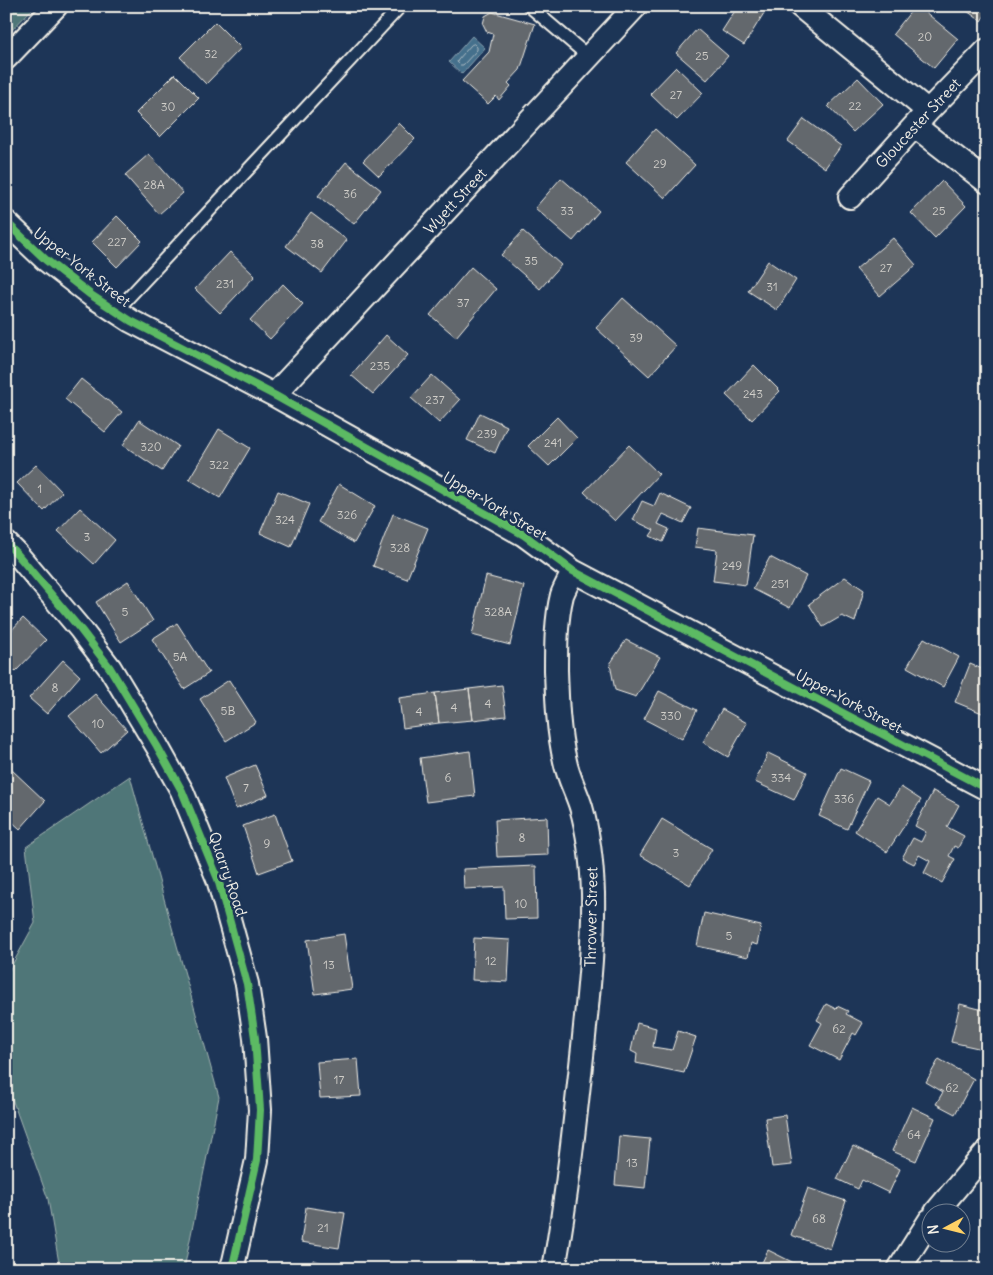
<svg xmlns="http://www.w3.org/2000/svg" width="993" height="1275" font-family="Delius,sans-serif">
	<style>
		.green { fill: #507678; stroke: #a2b4b0 }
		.water { fill: #456f8c; stroke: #8ba3b1 }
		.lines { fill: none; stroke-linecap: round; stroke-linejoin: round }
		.shore { stroke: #aebdc3; stroke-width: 1 }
		.building { fill: #63676d; stroke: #f4f1e8 }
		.service-casing { stroke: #f4f1e8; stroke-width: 15 }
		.minor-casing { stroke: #f4f1e8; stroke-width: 26 }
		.service { stroke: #1d3557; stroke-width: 11 }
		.minor { stroke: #1d3557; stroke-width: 22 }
		.cycleway-casing { stroke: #1d3557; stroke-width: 11 }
		.cycleway { stroke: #5cba63; stroke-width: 8 }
		.labels { text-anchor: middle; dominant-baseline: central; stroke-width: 5; stroke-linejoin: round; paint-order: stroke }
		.number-label { font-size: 12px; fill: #d0cec9 }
		.street-label { font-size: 15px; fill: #f4f1e8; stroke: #1d3557 }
	</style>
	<rect width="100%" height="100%" fill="#1d3557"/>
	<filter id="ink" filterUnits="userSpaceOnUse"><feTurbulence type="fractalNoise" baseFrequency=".02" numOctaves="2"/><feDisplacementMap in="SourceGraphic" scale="10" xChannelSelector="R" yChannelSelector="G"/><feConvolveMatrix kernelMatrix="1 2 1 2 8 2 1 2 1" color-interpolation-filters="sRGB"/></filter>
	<g filter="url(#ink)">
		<path class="green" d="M6,6H35L6,36Z
			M130,776L219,1097L184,1269H60L48,1199L6,1082V976L35,923L26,847Z"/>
		<path class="water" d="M472,36L485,48L462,74L449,62Z"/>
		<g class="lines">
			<path class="shore" d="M474,44L477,47V50L463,65H460L457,62L458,60L471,45Z"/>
		</g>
		<path class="building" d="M738,6H753L764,13L744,45L722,31Z
			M915,6H918L958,39L934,68L893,34Z
			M960,6H987V12L981,21Z
			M492,12L535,24L520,70L508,83L511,86L499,100L496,96L488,104L462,81L489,52L493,34L487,32L483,24L485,16Z
			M215,22L241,48L206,84L180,57Z
			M697,29L728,56L707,80L676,53Z
			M676,67L703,93L677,120L650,94Z
			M175,74L199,98L160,137L136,113Z
			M858,78L883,104L853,132L828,106Z
			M804,119L841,146L825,168L788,141Z
			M399,123L415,139L379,176L363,161Z
			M655,129L695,165L665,198L626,162Z
			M149,154L183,193L159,214L125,175Z
			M346,162L381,190L354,224L318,196Z
			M561,178L599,211L573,241L535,208Z
			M942,181L966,206L935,238L911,213Z
			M311,213L347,240L322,273L286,246Z
			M117,216L142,241L117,267L92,242Z
			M523,231L561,265L540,289L501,255Z
			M893,238L916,265L880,296L856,269Z
			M230,252L255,276L220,313L195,289Z
			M768,261L796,280L777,310L748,291Z
			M471,267L496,289L456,337L430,315Z
			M283,284L303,304L270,339L250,320Z
			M623,298L676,346L649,376L596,328Z
			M386,335L408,355L373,394L351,375Z
			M754,365L780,391L752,420L726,395Z
			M432,375L460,400L439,423L411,398Z
			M81,379L122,412L105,432L65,399Z
			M480,413L507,426L495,453L467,440Z
			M557,417L577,438L549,466L528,446Z
			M139,420L178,446L162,471L123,445Z
			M219,429L250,448L220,498L189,479Z
			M629,445L659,474L615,521L584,492Z
			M36,465L62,492L44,511L17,483Z
			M339,484L375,506L354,543L318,522Z
			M278,491L309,504L291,547L260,533Z
			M660,493L691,508L683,523L663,514L658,524L669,529L663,542L650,536L654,530L633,520L642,501L654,506Z
			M80,508L115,540L94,564L58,531Z
			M393,514L428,528L407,579L373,566Z
			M698,528L753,535L746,585L713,581L717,550L695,547Z
			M770,557L806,576L790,608L753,589Z
			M486,576L524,586L510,645L472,635Z
			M845,577L864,590L855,622L842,616L823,627L809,604Z
			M128,581L153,621L121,642L96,602Z
			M23,618L46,640L15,672L6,664V636Z
			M177,623L209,673L184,689L152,639Z
			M924,638L959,657L943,687L907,667Z
			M626,640L660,657L636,697L615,690L610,664Z
			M63,660L80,676L47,714L29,698Z
			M970,664L987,671V715L955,702Z
			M229,680L256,722L226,741L200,699Z
			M502,685L506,716L473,720L469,689Z
			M469,689L473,720L439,723L435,693Z
			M659,691L697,710L682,739L644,719Z
			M435,693L439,723L403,728L399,698Z
			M95,694L127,730L101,753L69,716Z
			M722,709L747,723L728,757L703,742Z
			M470,751L475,796L426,802L420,758Z
			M768,753L807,772L794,800L755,782Z
			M255,765L268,795L236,809L224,778Z
			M841,768L869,781L847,829L819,816Z
			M12,770L45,801L20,829L6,816V777Z
			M901,787L921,800L887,852L855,831L877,796L890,804Z
			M933,791L959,805L947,827L964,836L958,848L954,846L949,856L955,859L942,883L924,873L930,861L919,855L914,864L902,858L913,838L921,842L926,832L915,826Z
			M275,814L292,861L259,873L243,826Z
			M547,817L548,855L497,857L495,820Z
			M662,819L712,849L690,885L640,855Z
			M536,866L537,918L505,919L504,887L464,889L463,869Z
			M704,913L761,926L757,945L751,943L748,957L697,946Z
			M344,934L352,989L315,994L307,940Z
			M474,938L510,940L508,982L472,980Z
			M826,1004L836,1009L837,1006L848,1011L846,1014L863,1023L856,1035L853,1033L839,1060L810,1045L822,1023L817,1020Z
			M960,1004L987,1011V1050L951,1042Z
			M637,1023L656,1028L653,1047L672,1050L678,1031L696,1037L684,1073L636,1063L637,1054L631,1051Z
			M358,1059L361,1096L320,1098L317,1062Z
			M939,1059L974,1079L955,1114L936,1104L943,1092L926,1082Z
			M912,1107L935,1118L916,1161L892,1151Z
			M785,1115L792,1165L772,1167L765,1118Z
			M619,1136L650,1139L645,1188L615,1185Z
			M853,1146L900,1169L889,1193L862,1180L858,1189L837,1179Z
			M808,1188L846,1201L830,1249L791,1235Z
			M306,1207L345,1213L339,1248L301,1242Z
			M768,1250L806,1269H759Z
			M313,1260L344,1269H310Z"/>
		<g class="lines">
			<defs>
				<path id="service" d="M529,6L589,57
					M116,311L401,6"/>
				<path id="minor" d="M800,6L928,111
					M6,58L56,6
					M915,126L987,182
					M850,197L928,111L987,50
					M6,222L46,260L91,295L131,321L274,395L524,535L573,571L987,789
					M274,395L636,6
					M6,543L17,554L81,630L110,668L157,746L182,791L218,879L247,984L255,1038L260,1110L257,1160L234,1261L231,1269
					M936,1212L987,1151
					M554,1269C567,1196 575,1121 583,1047C588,996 594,945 593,893C592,863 589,835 581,807C576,791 568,777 565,761C558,731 557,701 556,670C556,646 556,619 562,595C565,587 570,579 573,571
					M899,1269L930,1220"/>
			</defs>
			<use href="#service" class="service-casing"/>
			<use href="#minor" class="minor-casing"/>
			<use href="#service" class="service"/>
			<use href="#minor" class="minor"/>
			<defs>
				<path id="cycleway" d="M6,222L46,260L91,295L131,321L274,395L524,535L573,571L987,789
					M6,543L17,554L81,630L110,668L157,746L182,791L218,879L247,984L255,1038L260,1110L257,1160L234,1261L231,1269"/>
			</defs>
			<use href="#cycleway" class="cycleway-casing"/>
			<use href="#cycleway" class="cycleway"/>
		</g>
	</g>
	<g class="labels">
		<g class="number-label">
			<text x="925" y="36">20</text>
			<text x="211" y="53">32</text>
			<text x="702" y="55">25</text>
			<text x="676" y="94">27</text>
			<text x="855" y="105">22</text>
			<text x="168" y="106">30</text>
			<text x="660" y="163">29</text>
			<text x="154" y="184">28A</text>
			<text x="350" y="193">36</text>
			<text x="567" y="210">33</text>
			<text x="939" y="210">25</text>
			<text x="117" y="241">227</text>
			<text x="317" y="243">38</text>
			<text x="531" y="260">35</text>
			<text x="886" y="267">27</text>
			<text x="225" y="283">231</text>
			<text x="772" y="286">31</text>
			<text x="463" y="302">37</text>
			<text x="636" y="337">39</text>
			<text x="380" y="365">235</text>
			<text x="753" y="393">243</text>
			<text x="435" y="399">237</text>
			<text x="487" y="433">239</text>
			<text x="553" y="442">241</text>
			<text x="151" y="446">320</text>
			<text x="219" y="464">322</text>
			<text x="40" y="488">1</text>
			<text x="347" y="514">326</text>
			<text x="285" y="519">324</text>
			<text x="87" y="536">3</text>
			<text x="400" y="547">328</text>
			<text x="732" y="565">249</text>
			<text x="780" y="583">251</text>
			<text x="125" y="611">5</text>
			<text x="498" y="611">328A</text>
			<text x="180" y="656">5A</text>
			<text x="55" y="687">8</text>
			<text x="488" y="703">4</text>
			<text x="454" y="707">4</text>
			<text x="228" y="710">5B</text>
			<text x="419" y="711">4</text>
			<text x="671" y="715">330</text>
			<text x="98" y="723">10</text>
			<text x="448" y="777">6</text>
			<text x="781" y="777">334</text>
			<text x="246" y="787">7</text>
			<text x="844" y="798">336</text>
			<text x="522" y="837">8</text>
			<text x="267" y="843">9</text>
			<text x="676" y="852">3</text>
			<text x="521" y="903">10</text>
			<text x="729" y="935">5</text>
			<text x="491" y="960">12</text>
			<text x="329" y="964">13</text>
			<text x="839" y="1028">62</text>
			<text x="339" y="1079">17</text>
			<text x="952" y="1087">62</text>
			<text x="914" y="1134">64</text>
			<text x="632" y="1162">13</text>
			<text x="819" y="1218">68</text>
			<text x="323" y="1227">21</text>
		</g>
		<g class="street-label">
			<text transform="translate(918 123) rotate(-47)">Gloucester Street</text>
			<text transform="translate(455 201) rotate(-47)">Wyett Street</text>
			<text transform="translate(82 267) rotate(38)">Upper York Street</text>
			<text transform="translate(495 506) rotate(31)">Upper York Street</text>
			<text transform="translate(849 701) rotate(28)">Upper York Street</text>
			<text transform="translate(228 874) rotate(71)">Quarry Road</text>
			<text transform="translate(591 917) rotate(-89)">Thrower Street</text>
		</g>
	</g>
	<rect width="993" height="1275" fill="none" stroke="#1d3557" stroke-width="25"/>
	<rect x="12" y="12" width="968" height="1250" fill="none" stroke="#f4f1e8" stroke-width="2" filter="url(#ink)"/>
	<g transform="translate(946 1228) rotate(263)"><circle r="24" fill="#1d3557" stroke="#738091"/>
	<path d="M0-4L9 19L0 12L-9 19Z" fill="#ffd166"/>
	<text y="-8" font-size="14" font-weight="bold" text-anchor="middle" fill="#f4f1e8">N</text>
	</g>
</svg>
